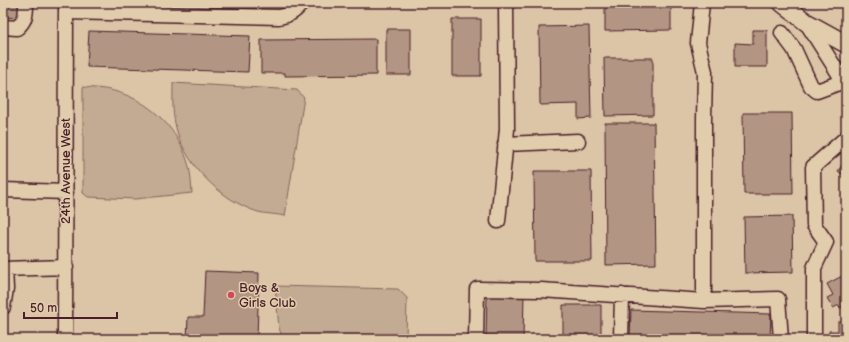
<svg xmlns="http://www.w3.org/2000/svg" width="849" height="342" font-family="'Balsamiq Sans',sans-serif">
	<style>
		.green { fill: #c3aa92; stroke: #86645e }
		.building { fill: #b29683; stroke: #4a1f2b }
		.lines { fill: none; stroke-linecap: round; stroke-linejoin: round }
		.minor-casing { stroke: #4a1f2b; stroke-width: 17 }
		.major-casing { stroke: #4a1f2b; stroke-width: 20 }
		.minor { stroke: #e1ccab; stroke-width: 14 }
		.major { stroke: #e1ccab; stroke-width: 17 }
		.poi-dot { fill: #d1495b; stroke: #e1ccab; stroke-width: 1.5 }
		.labels { text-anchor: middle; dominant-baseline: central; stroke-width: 3; stroke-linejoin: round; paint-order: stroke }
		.street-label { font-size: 13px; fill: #4a1f2b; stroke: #e1ccab }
		.poi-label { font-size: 13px; fill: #4a1f2b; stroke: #e1ccab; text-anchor: start }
	</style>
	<rect width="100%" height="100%" fill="#dbc5a6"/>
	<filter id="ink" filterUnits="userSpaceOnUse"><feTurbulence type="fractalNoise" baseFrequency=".025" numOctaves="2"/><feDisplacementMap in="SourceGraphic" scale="8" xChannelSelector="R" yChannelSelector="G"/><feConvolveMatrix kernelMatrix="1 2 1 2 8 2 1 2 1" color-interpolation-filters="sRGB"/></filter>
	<g filter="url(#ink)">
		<path class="green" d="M173,83L297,90L304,98L285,216C276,214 266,214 258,212C220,200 182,162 175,123C172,110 173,96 173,83Z
			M83,87C93,88 104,88 114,91C148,100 176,126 187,160C191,171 191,182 192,193L135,199L88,197L83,193Z
			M275,286L398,289L407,298L406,339H283L279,328Z"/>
		<path class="building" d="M3,3H19L18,18L3,17Z
			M605,3H671V30L605,31Z
			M452,19H481V76H452Z
			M589,26L591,118L578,119V104L540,105L539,27Z
			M386,29H411V75H386Z
			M753,30H767V67H735V43L753,44Z
			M89,31L250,36L248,72L87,67Z
			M376,39V75L285,76V73H261V40Z
			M604,58H653V115L605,116Z
			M743,113H792L793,194H744Z
			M605,123H654L656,264L606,265Z
			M846,159V177L838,171Z
			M534,171H591L592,261H535Z
			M792,216L793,272L745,273L744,217Z
			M205,271L259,273L257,339H187L188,317H203Z
			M846,274V305L840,308L839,305L833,308L827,298L833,295L827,284Z
			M487,294L524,295L523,339H486Z
			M563,305H601V339H563Z
			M631,310L771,314L770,339H630Z
			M838,322H846V339H829V331H838Z"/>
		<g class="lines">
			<defs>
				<path id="minor" d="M702,3L698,43L705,72L704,120V301
					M66,12L279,17C290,15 294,12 302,3
					M806,22L846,85
					M3,27L17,28C26,20 26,14 26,3
					M782,33L794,49L811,86L817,91L844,81
					M505,144L578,141
					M3,190L66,192
					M498,221L507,129L506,3
					M3,269L66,267
					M3,307L6,289L5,269
					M65,339L66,3
					M476,339L477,289L541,290L704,301L778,299L781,339
					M621,339L622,295
					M814,339V268L826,242L814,225L813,167L846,138"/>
				<path id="major" d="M782,3L806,22L846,44"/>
			</defs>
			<use href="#minor" class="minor-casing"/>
			<use href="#major" class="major-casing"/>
			<use href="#minor" class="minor"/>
			<use href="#major" class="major"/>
		</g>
	</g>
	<circle class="poi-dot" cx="231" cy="295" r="4"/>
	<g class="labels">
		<g class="street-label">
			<text transform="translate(66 171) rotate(-90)">24th Avenue West</text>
		</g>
		<g class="poi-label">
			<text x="239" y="288">Boys &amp;<tspan x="239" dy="15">Girls Club</tspan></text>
		</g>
	</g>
	<rect width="849" height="342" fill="none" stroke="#e1ccab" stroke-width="16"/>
	<rect x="8" y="8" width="833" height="326" fill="none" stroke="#4a1f2b" stroke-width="1.5" filter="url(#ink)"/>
	<path d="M24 312v6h93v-6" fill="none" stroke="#4a1f2b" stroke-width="2"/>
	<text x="30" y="312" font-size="12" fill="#4a1f2b" stroke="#e1ccab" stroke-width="3" paint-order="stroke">50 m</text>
</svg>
